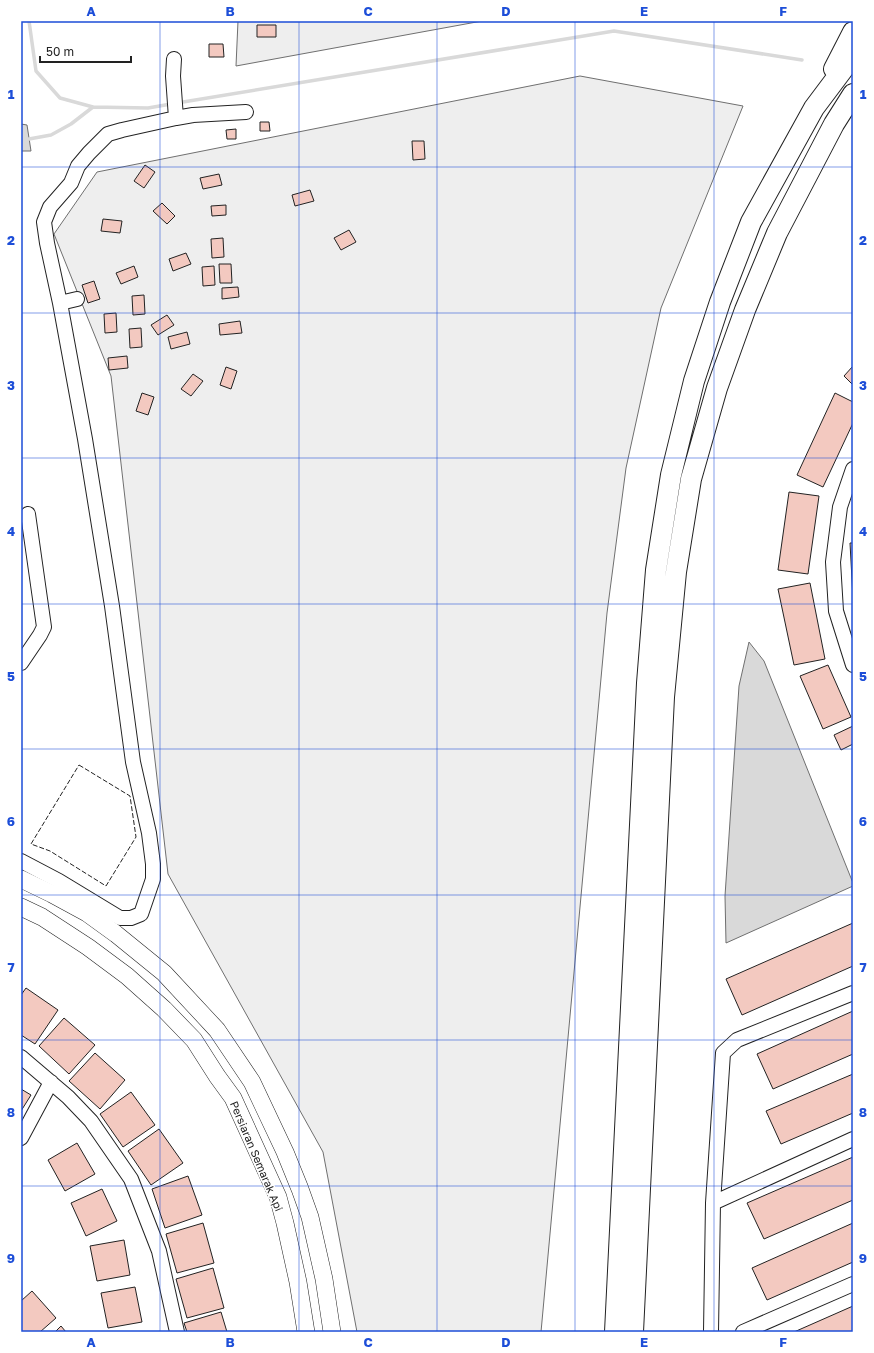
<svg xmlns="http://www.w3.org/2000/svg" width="874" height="1353" font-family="'Golos Text',sans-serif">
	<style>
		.green { fill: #eee; stroke: #6f6f6f }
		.water { fill: #d9d9d9; stroke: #6f6f6f }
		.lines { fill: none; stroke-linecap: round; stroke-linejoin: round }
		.stream { stroke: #d9d9d9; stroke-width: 3.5 }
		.building { fill: #f3c9c0; stroke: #222 }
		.minor-casing { stroke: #222; stroke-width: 16 }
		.major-casing { stroke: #222; stroke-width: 18 }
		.highway-casing { stroke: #222; stroke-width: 22 }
		.minor { stroke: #fff; stroke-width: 14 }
		.major { stroke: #fff; stroke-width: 17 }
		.highway { stroke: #fff; stroke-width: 20 }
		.fence { stroke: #222; stroke-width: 1; stroke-dasharray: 5 2; stroke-linecap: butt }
		.grid { fill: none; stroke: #1d4ed8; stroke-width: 1; stroke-opacity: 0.55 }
		.labels { text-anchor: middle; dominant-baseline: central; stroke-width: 3; stroke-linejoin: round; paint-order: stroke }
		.street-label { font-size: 11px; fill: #222; stroke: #fff }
		.neatline { fill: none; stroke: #1d4ed8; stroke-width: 1.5 }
		.grid-label { font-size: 13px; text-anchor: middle; font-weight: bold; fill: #1d4ed8 }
	</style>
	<rect width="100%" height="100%" fill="#fff"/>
	<path class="green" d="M238,21H482L236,66Z
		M580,76L743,106L661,308L626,468L607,613L541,1332H357L323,1152L168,874L111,376L54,234L97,172Z"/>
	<path class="water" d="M21,124L27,125L31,151H21Z
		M749,642L764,661L853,883V886L726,943L725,896L739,686Z"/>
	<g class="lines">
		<path class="stream" d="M29,21L36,71L60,98L93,107
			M177,103L614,31L802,60
			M29,139L51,135L71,124L93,107L148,108L171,104"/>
	</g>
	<path class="building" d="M257,25H276V37H257Z
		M209,44H223L224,57H209Z
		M260,122H269L270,131H260Z
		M236,129V139H227L226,130Z
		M412,141H424L425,159L413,160Z
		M145,165L155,172L144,188L134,181Z
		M219,174L222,185L203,189L200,178Z
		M310,190L314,201L295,206L292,195Z
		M162,203L175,216L167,224L153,211Z
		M226,205V215L212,216L211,206Z
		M103,219L122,221L120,233L101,231Z
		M349,230L356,242L341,250L334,238Z
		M223,238L224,257L212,258L211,239Z
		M186,253L191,264L173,271L169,259Z
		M219,264H231L232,283H220Z
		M134,266L138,277L121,284L116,273Z
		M214,266L215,285L203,286L202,267Z
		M94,281L100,299L88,303L82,285Z
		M238,287L239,297L222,299V288Z
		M144,295L145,314L133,315L132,296Z
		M116,313L117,332L105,333L104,314Z
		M167,315L174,325L158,335L151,325Z
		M240,321L242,333L220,335L219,324Z
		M141,328L142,347L130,348L129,329Z
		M187,332L190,344L171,349L168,337Z
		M127,356L128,368L109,370L108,358Z
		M853,366V385L844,376Z
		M226,367L237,371L231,389L220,385Z
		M193,374L203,381L191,396L181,389Z
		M142,393L154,397L148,415L136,411Z
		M835,393L853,402V423L823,487L797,475Z
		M789,492L819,496L808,574L778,570Z
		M850,543H853V598Z
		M810,583L825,659L794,665L778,589Z
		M828,665L851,717L823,729L800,676Z
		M853,726V744L841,750L834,735Z
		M853,923V966L742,1015L726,979Z
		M26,988L58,1010L35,1044L21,1035V995Z
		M853,1011V1054L773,1089L757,1054Z
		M64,1018L95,1045L69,1074L39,1046Z
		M95,1053L125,1080L100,1109L69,1081Z
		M853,1074V1113L781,1144L766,1111Z
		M21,1089L31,1095L21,1111Z
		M131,1092L155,1125L123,1147L100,1114Z
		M159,1129L183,1163L151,1185L128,1151Z
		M77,1143L95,1174L65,1191L48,1160Z
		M853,1157V1200L764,1239L747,1203Z
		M188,1176L202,1215L165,1228L152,1189Z
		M102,1189L117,1221L86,1236L71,1203Z
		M203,1223L214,1263L177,1273L166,1234Z
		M853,1223V1262L767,1300L752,1268Z
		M124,1240L130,1275L97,1281L90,1246Z
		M213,1268L224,1308L187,1318L176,1279Z
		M135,1287L142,1322L108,1328L101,1293Z
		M32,1291L56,1318L40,1332H23L21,1330V1301Z
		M853,1306V1332H794Z
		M221,1312L227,1332H187L184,1323Z
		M61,1326L66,1332H55Z"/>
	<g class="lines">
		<defs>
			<path id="minor" d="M174,59L173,76L176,118
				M60,303L77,299
				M853,469L840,507L833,562L836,611L853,665
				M21,663L40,635L44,627L28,514
				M21,861L59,881L120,918H131L141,914L153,879V864L149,833L133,762L112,606L85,439L60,303L47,243L44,222L50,207L71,183L78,166L89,153L108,134L122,130L176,118L193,115L246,112
				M21,1057L68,1097L91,1121L131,1179L159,1251L177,1332
				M21,1138L51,1082
				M713,1203L853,1139
				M711,1332L713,1203L723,1053L737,1040L853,993
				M743,1332L853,1284"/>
			<path id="major" d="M21,879L52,894L87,913L116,934L164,973L217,1030L252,1082L285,1152L300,1189L310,1217L324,1279L332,1332
				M21,907L42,917L88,947L127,976L164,1009L194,1040L217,1076L233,1098L278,1197L285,1223L298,1282L306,1332"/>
			<path id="highway" d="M834,69L853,32
				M615,1332L647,683L656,570L671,475L694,381L720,302L751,222L814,108L853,56
				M633,1332L664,697L676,572L691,479L717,388L745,310L777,233L834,124L853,94"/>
		</defs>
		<use href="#minor" class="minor-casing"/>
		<use href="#major" class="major-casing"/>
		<use href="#highway" class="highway-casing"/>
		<use href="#minor" class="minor"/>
		<use href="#major" class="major"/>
		<use href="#highway" class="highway"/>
		<path class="fence" d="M79,765L130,796L136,837L106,886L50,851L31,844Z"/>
	</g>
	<path class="grid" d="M160,21V1332M299,21V1332M437,21V1332M575,21V1332M714,21V1332M21,167H853M21,313H853M21,458H853M21,604H853M21,749H853M21,895H853M21,1040H853M21,1186H853"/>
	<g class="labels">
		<g class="street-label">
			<text transform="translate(257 1156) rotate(67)">Persiaran Semarak Api</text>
		</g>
	</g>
	<rect width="874" height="1353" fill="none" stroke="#ffffff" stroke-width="44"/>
	<path d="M40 56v6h91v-6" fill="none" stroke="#222222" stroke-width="2"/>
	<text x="46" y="56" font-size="12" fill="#222222" stroke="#ffffff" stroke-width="3" paint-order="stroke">50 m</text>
	<rect x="22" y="22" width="830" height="1309" class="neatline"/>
	<g class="grid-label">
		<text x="91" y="16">A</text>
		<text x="230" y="16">B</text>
		<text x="368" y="16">C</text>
		<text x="506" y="16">D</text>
		<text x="644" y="16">E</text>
		<text x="783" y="16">F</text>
		<text x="11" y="99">1</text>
		<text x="863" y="99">1</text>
		<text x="11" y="245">2</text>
		<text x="863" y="245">2</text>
		<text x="11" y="390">3</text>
		<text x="863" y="390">3</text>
		<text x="11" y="536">4</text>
		<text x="863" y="536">4</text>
		<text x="11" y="681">5</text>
		<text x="863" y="681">5</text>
		<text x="11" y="826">6</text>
		<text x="863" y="826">6</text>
		<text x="11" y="972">7</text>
		<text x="863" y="972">7</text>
		<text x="11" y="1117">8</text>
		<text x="863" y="1117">8</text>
		<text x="11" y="1263">9</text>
		<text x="863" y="1263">9</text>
		<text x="91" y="1347">A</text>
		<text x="230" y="1347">B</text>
		<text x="368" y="1347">C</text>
		<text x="506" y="1347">D</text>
		<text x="644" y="1347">E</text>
		<text x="783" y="1347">F</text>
	</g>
</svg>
